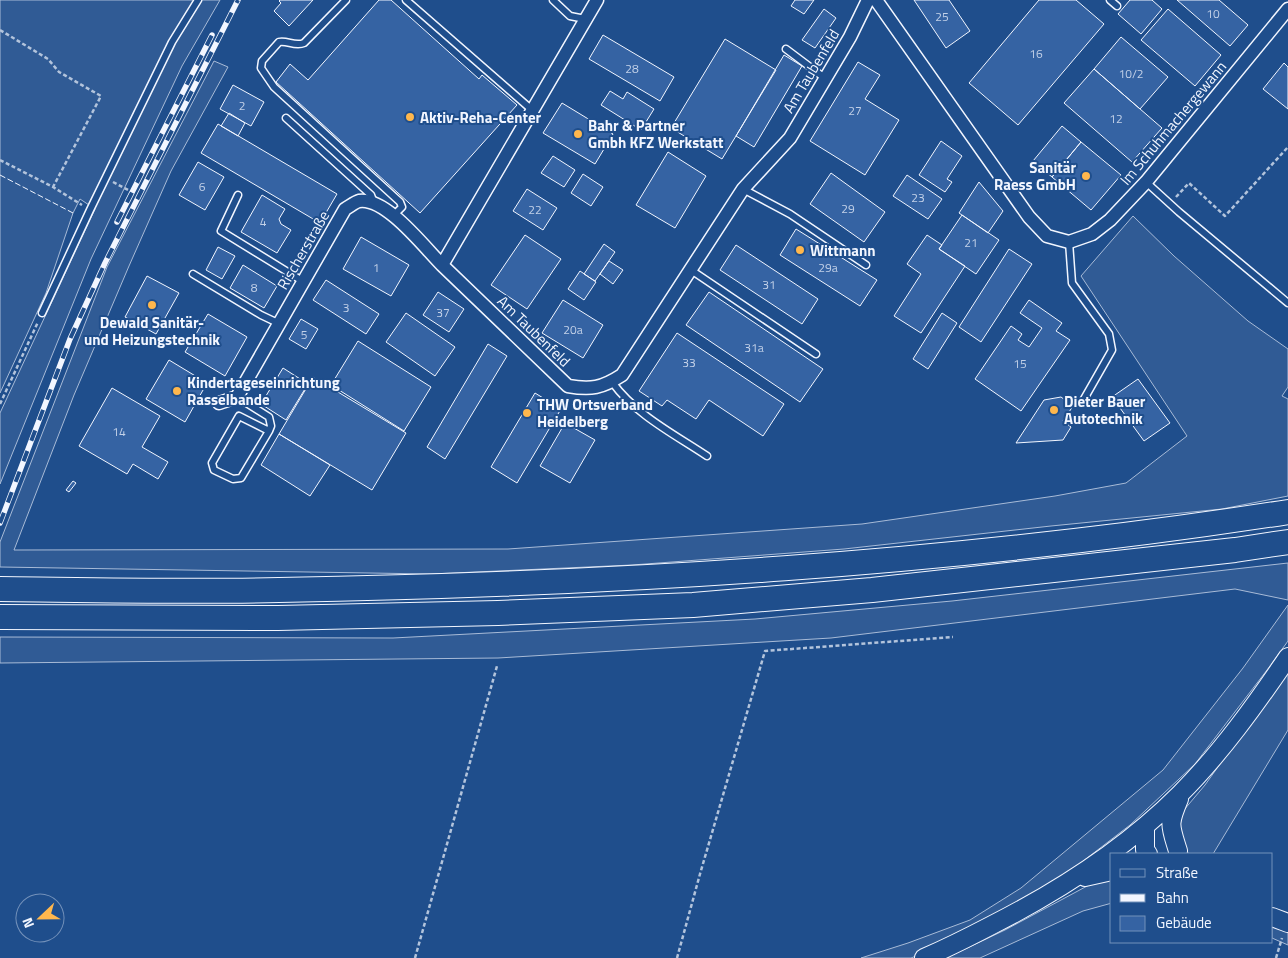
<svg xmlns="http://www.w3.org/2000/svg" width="1288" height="958" font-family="'Titillium Web',sans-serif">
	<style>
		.built { fill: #305b95; stroke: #a8bbd7 }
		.building { fill: #3563a3; stroke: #f2f6ff }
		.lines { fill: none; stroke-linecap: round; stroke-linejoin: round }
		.service-casing { stroke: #f2f6ff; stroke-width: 9 }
		.minor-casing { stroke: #f2f6ff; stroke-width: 15 }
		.secondary-casing { stroke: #f2f6ff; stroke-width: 20 }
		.motorway-casing { stroke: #f2f6ff; stroke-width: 26 }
		.path { stroke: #b3c4dc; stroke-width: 2.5; stroke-dasharray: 4 2.5; stroke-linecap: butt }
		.service { stroke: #1f4e8c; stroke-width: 6 }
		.minor { stroke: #1f4e8c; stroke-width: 12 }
		.secondary { stroke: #1f4e8c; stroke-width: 18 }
		.motorway { stroke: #1f4e8c; stroke-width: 24 }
		.rail-casing { stroke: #f2f6ff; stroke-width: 5.5 }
		.rail { stroke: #1f4e8c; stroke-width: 4; stroke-dasharray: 11; stroke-linecap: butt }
		.fence { stroke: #f2f6ff; stroke-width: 1; stroke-dasharray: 6 2.5; stroke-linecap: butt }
		.poi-dot { fill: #ffb74d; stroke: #1f4e8c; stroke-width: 2 }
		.labels { text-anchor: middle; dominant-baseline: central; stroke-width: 4; stroke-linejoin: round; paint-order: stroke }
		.number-label { font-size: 12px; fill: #c3d1e8 }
		.street-label { font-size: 15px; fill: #f2f6ff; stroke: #1f4e8c }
		.poi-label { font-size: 15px; font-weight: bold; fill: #f2f6ff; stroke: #1f4e8c; text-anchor: start }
	</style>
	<rect width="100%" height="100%" fill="#1f4e8c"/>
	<path class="built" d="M0,0H220L182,66L91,259L0,484V413L95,209L80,199L73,213L46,293L0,393Z
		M214,61L228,67L171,171L129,266L74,395L14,550L508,549L862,524L1055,496L1126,483L1187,436L1081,276L1133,216L1174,256L1248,321L1288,349V387L1282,396L1288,399V496L1222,509L1051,526L844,549L632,565L431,574L0,567V542L107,267Z
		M1288,563V600L1235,589L831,638L498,658L0,663V637L393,638L755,619L952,601Z
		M1288,605V641L1267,670L1195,764L1130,825L1069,872L1022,903L929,951L911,958H861L908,943L970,920L1021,888L1080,839L1163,770L1243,668Z
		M1288,669V730L1213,854H1189L1179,841L1178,817L1205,785Z
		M1112,878V903L1083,911L980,958H946L1005,930L1089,885Z
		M1272,925L1288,929V945L1272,938Z"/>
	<path class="building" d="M280,0H313L289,26L274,11L281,3L279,1Z
		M379,0H391L479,79L482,75L517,105L420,213L276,82L290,64L308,80Z
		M795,0H814L804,14L791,6Z
		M914,0H949L970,31L946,48Z
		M1039,0H1076L1104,24L1018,125L969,83Z
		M1130,0H1152L1162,9L1141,34L1118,14Z
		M1177,0H1219L1248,25L1230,46Z
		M824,9L836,18L815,48L802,40Z
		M1168,9L1221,55L1195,86L1141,40Z
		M603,35L674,77L660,101L589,59Z
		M1121,37L1168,77L1140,109L1094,69Z
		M725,39L776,70L722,159L671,128Z
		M784,55L802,66L754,147L736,136Z
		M858,62L880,75L865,99L899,120L865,175L810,141Z
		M1284,63L1288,67V109L1263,89Z
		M1094,69L1162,128L1132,162L1064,103Z
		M233,85L264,102L251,126L220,109Z
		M610,91L623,99L627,92L654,109L641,130L601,105Z
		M562,103L613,134L595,164L543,133Z
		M229,113L245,123L238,136L221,126Z
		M218,124L337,194L320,223L201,153Z
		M1062,126L1081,142L1052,177L1033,161Z
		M941,141L962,156L947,179L952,182L945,192L919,175Z
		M1081,142L1121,175L1091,210L1052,177Z
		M668,152L706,176L675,228L636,205Z
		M553,156L575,170L564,187L541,173Z
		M198,162L224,177L205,210L179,195Z
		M831,173L885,212L864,242L810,204Z
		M583,174L603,187L591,206L571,193Z
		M907,175L942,199L928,219L893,196Z
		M979,182L1003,211L988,233L959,213Z
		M527,189L557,208L543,230L513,211Z
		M262,195L285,209L279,219L281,224L291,230L277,253L241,232Z
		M962,215L999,240L976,274L939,249Z
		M796,229L877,280L860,306L780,255Z
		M525,235L561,259L527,309L491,285Z
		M927,235L942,245L939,249L965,266L921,333L894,316L921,274L907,264Z
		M361,237L409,265L391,296L343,269Z
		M604,244L615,252L595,281L584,274Z
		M736,245L818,299L802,324L720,270Z
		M218,247L235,256L222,279L206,270Z
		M1009,249L1032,264L981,342L959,327Z
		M609,261L623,270L613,284L600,274Z
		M243,265L277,286L264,308L230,288Z
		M580,271L596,282L584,300L568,289Z
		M147,276L179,293L156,334L125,317Z
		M326,280L379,314L366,334L313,300Z
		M438,292L464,309L449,332L423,315Z
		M709,292L823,369L800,402L686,325Z
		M563,300L603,325L583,358L542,333Z
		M1029,300L1062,323L1056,331L1070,340L1021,411L975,379L1011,326L1022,334L1018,340L1029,347L1042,328L1020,313Z
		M406,313L455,347L435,376L386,342Z
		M942,313L957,323L928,369L913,359Z
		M208,314L247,337L225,376L185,352Z
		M301,319L318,329L306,349L289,339Z
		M677,333L784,404L763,436L709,400L696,419L667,400L662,406L639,391Z
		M358,341L431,387L404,431L331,385Z
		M488,344L507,356L445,459L427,447Z
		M169,360L207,383L185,422L146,399Z
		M283,368L308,384L286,420L261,404Z
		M313,377L406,433L372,490L279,434Z
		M1138,379L1170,423L1144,441L1112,397Z
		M112,388L160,416L142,447L168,462L158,479L133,464L127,474L79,446Z
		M535,393L561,409L517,483L491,467Z
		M1061,397L1073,406L1063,421L1071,427L1063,440L1016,443L1044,400Z
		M565,423L595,440L570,483L540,466Z
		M279,434L330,465L310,496L261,465Z
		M73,481L76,483L69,492L66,490Z"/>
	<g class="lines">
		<defs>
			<path id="service" d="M346,0L304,43C295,47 287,40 279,42L262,61L261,68L274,87L400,202L402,207L394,215
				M406,0L532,110
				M553,0L570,16L585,19
				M1110,0L1117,6
				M786,49L826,79
				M286,118L371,195L374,203
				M1146,182L1179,212L1288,303
				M743,189L790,214L866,265
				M238,195L221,231L304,282
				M1069,242L1072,283L1109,334L1112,350L1084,399
				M691,270L816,354
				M193,274L261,315L280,324
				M42,313L90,210L172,42L198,0
				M612,382C636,415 674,434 707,456
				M237,397L269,417L271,426L269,431L241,478L233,479L214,470L212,463L239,416L269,431"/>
			<path id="minor" d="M597,0L442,265L568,386C591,390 602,388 622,375L743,189L790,138L850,37L868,0
				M876,0L1029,217L1047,236L1069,242L1092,234L1110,220L1146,182L1288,9
				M219,403L237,397L345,209C349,207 355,202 359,201C386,197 424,247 442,265"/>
			<path id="secondary" d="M1145,827V850L1148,854
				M1178,851C1170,825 1168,825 1179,799
				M1085,877L1112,871
				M1272,917L1288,923
				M924,958C947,948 969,937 992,925C1061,890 1125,849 1180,794C1221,753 1256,704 1288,657"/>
			<path id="motorway" d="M0,589C93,590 186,592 279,590C616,584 954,564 1288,512
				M0,617L278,618L498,613L693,605L872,590L1235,550L1288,542"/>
		</defs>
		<use href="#service" class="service-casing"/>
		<use href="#minor" class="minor-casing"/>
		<use href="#secondary" class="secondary-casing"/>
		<use href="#motorway" class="motorway-casing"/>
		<path class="path" d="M0,30L48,59L59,72L101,96L53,187
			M0,160L53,187L82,205
			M113,182L132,192
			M1176,197L1189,183L1225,216L1288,147
			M0,404L38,322
			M415,958L497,666
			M677,958L700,874L765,651L953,637
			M1276,958L1282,938"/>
		<use href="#service" class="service"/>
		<use href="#minor" class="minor"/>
		<use href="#secondary" class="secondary"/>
		<use href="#motorway" class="motorway"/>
		<defs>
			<path id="rail" d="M117,222L212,35
				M0,523L70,339L105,263L238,0"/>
		</defs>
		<use href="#rail" class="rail-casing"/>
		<use href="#rail" class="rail"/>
		<path class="fence" d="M0,175L73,213"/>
	</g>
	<g class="poi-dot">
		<circle cx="410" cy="117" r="5"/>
		<circle cx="578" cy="134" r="5"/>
		<circle cx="1086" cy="176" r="5"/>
		<circle cx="800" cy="250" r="5"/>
		<circle cx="152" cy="305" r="5"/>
		<circle cx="177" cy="391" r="5"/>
		<circle cx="1054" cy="410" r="5"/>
		<circle cx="527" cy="413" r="5"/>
	</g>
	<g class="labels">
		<g class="number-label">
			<text x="1213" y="13">10</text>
			<text x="942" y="16">25</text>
			<text x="1036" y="53">16</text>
			<text x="632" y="68">28</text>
			<text x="1131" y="73">10/2</text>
			<text x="242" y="105">2</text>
			<text x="855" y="110">27</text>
			<text x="1116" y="118">12</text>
			<text x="202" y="186">6</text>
			<text x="918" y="197">23</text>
			<text x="848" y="208">29</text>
			<text x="535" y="209">22</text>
			<text x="263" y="221">4</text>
			<text x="971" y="242">21</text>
			<text x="376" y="267">1</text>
			<text x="828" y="267">29a</text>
			<text x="769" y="284">31</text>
			<text x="254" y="287">8</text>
			<text x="346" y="307">3</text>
			<text x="443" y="312">37</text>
			<text x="573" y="329">20a</text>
			<text x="304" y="334">5</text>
			<text x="754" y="347">31a</text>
			<text x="689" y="362">33</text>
			<text x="1020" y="363">15</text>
			<text x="119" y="431">14</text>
		</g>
		<g class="street-label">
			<text transform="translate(811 71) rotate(-59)">Am Taubenfeld</text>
			<text transform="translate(1173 123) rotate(-50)">Im Schuhmachergewann</text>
			<text transform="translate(303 250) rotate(-60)">Rischerstraße</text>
			<text transform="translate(534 331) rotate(44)">Am Taubenfeld</text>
		</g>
		<g class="poi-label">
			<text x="420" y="117">Aktiv-Reha-Center</text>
			<text x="588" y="125">Bahr &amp; Partner<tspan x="588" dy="17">Gmbh KFZ Werkstatt</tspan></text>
			<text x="1076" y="167" text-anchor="end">Sanitär<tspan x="1076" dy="17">Raess GmbH</tspan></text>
			<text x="810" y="250">Wittmann</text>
			<text x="152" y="322" text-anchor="middle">Dewald Sanitär-<tspan x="152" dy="17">und Heizungstechnik</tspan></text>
			<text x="187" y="382">Kindertageseinrichtung<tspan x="187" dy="17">Rasselbande</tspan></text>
			<text x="1064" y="401">Dieter Bauer<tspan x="1064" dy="17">Autotechnik</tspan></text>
			<text x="537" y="404">THW Ortsverband<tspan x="537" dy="17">Heidelberg</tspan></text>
		</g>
	</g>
	<rect x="1110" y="853" width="162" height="90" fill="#1f4e8c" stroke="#7391ba"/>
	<rect x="1120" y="869" width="25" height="8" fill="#1f4e8c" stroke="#7391ba"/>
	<text x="1156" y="878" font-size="15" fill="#f2f6ff">Straße</text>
	<rect x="1120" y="894" width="25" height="8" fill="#f2f6ff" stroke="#7391ba"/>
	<text x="1156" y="903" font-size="15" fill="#f2f6ff">Bahn</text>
	<rect x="1120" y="916" width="25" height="15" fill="#3563a3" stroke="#7391ba"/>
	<text x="1156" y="928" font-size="15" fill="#f2f6ff">Gebäude</text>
	<g transform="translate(40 918) rotate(248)"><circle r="24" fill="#1f4e8c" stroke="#7391ba"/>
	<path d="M0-4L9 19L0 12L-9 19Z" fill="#ffb74d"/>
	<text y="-8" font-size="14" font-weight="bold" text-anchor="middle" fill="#f2f6ff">N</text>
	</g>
</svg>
